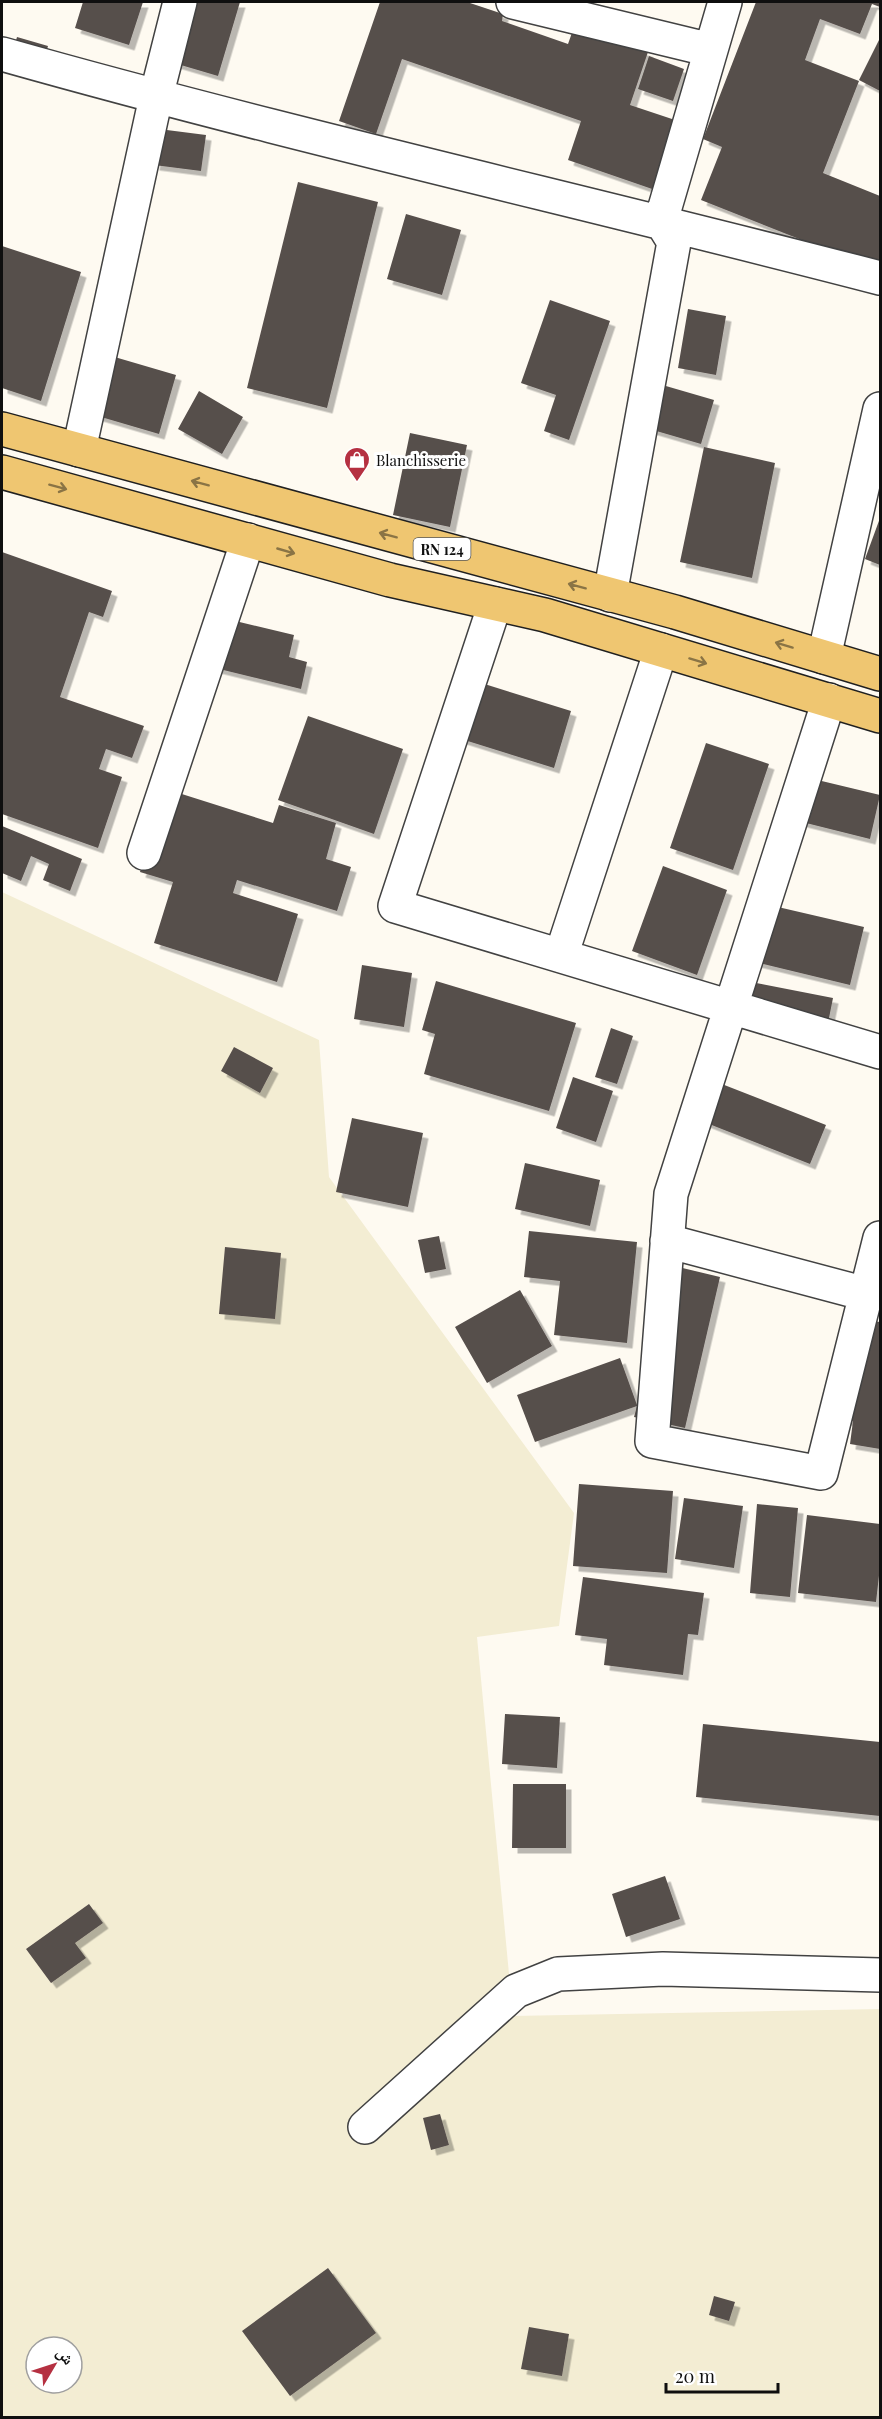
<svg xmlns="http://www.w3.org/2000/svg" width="882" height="2419" font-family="'Playfair Display','Noto Naskh Arabic',serif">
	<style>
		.farmland { fill: #f3edd3; fill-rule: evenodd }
		.building { fill: #574f4c; filter: url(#shadow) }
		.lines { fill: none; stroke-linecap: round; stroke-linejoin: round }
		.street-casing { stroke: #424242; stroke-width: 36 }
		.primary-casing { stroke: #202020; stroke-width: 36 }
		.street { stroke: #fff; stroke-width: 33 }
		.primary { stroke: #efc671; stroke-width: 33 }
		.oneway { stroke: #8a7445 }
		.labels { text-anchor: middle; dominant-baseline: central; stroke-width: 6; stroke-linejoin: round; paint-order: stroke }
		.shield { fill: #fff; stroke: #575757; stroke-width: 1.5 }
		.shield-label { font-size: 14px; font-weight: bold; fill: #0f0f0f }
		.poi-label { font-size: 15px; fill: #0f0f0f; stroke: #fff; text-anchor: start }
	</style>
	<defs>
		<filter id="shadow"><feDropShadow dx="5.5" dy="5.5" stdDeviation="0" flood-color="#0004"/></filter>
	</defs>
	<rect width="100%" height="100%" fill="#fefaf1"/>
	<path class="farmland" d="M2,892L319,1040L329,1177L574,1513L559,1626L477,1637L513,2016L880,2009V2417L2,2418ZM36,2347H72V2383H36Z"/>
	<path class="building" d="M83,2H143L129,45L75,28Z
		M193,2H240L218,76L174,63Z
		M380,2H467L503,14L502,21L568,44L574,27L648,52L630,105L681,122L658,191L568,160L581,121L402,59L376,134L339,121Z
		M756,2H880V7L872,4L860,34L820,19L805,60L859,81L823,173L880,196V271L701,200L722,147L703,139Z
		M17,37L48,46L43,64L12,54Z
		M880,38V91L859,80Z
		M649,56L684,69L673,101L638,89Z
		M159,129L206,135L201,171L154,165Z
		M298,182L378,202L327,408L247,388Z
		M406,214L461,230L442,295L387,279Z
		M2,246L81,272L41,401L2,388Z
		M550,300L610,321L569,440L544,431L556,395L521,383Z
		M688,309L726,316L716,375L678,368Z
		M101,353L176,375L159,434L84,412Z
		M659,384L714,400L701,444L646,428Z
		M199,391L243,417L222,454L178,429Z
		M410,433L467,445L450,527L393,515Z
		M704,447L775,463L752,578L680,562Z
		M880,518V565L865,559Z
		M2,552L112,591L103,617L89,612L60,697L144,726L132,758L106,749L99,769L122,777L98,848L2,814Z
		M223,618L294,635L289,657L307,662L301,689L211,667Z
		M459,676L571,711L554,768L442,733Z
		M308,716L403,749L374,834L278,800Z
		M706,743L769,764L733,870L670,848Z
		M805,777L880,795L870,839L794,820Z
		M166,789L273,823L279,805L336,823L326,859L351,867L337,911L237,880L233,893L298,914L277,982L154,943L173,882L140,872Z
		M2,826L82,859L70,891L43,880L49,864L31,856L21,881L2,873Z
		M663,866L727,890L697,975L632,951Z
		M765,904L864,927L850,985L751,961Z
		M362,965L412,973L404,1027L354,1019Z
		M436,981L576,1023L549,1111L424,1074L435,1034L422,1030Z
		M746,981L833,998L828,1023L741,1006Z
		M611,1028L633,1036L617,1084L595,1077Z
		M234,1047L273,1068L260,1093L221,1071Z
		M573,1077L613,1091L596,1142L556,1128Z
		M709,1079L826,1125L810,1164L694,1118Z
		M352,1118L423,1133L408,1207L336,1192Z
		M525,1163L600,1180L590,1226L515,1209Z
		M529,1231L637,1242L627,1343L554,1335L560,1281L524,1277Z
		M439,1236L446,1269L425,1273L418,1240Z
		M225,1247L281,1253L275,1319L219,1314Z
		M670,1265L720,1277L685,1428L634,1417L637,1406L535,1442L517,1395L620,1358L637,1405Z
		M520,1290L552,1346L487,1383L455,1327Z
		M843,1317L880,1322V1449L850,1444L853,1421L829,1418Z
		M579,1484L673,1491L667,1573L573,1566Z
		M684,1498L743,1506L734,1568L675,1559Z
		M757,1504L798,1508L790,1597L750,1593Z
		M807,1515L880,1524V1567L876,1602L798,1593Z
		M583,1577L704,1593L698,1635L688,1634L683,1675L604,1665L607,1639L575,1635Z
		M505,1714L560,1717L557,1768L502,1764Z
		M703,1724L880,1742V1816L696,1797Z
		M513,1784H566V1848H512Z
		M665,1876L680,1919L626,1937L612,1894Z
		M89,1904L103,1923L75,1943L86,1958L51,1983L26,1949Z
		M440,2114L449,2145L431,2150L423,2118Z
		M328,2268L376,2333L290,2396L242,2331Z
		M714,2296L735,2302L729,2321L709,2315Z
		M529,2327L569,2334L562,2376L521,2369Z"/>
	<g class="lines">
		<defs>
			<path id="street" d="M513,2L711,50
				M2,54C292,136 588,202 880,278
				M79,450L156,97L180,2
				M610,595L674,242L661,221L725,2
				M495,604L395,906L880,1052
				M824,657L880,409
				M829,700L671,1194L652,1441L821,1473L880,1238
				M144,853L248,540
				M561,956L661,650
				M667,1241L866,1294
				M365,2127L516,1991L558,1974L663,1969L880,1975"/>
			<path id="primary" d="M2,429L675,612L880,674
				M2,472L390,580L545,615L880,716"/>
		</defs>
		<use href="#street" class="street-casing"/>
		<use href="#primary" class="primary-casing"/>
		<use href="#street" class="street"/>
		<use href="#primary" class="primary"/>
	</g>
	<defs><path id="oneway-shaft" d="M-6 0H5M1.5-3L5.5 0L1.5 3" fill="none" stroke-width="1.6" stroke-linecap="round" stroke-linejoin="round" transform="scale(1.5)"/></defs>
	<g class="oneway">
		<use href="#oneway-shaft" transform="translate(200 483) rotate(-165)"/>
		<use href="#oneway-shaft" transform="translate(58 487) rotate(15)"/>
		<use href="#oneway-shaft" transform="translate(388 535) rotate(-165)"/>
		<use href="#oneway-shaft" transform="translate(286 551) rotate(16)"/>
		<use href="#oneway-shaft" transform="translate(577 586) rotate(-165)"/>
		<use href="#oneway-shaft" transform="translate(784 645) rotate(-163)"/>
		<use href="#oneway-shaft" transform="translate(698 661) rotate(17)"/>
	</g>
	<defs>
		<symbol id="shop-pin" viewBox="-11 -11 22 30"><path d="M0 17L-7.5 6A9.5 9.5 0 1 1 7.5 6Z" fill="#b53041" stroke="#fff"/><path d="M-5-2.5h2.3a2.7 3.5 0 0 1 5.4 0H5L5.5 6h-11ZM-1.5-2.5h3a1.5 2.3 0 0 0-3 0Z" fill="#fff"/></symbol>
	</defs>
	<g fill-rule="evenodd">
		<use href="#shop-pin" x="342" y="445" width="30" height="40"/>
	</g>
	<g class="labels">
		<rect class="shield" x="413.5" y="538" width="57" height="22" rx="4.5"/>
		<g class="shield-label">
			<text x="442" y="549">RN 124</text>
		</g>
		<g class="poi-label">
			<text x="376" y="460">Blanchisserie</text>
		</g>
	</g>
	<rect width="882" height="2419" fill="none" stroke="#0f0f0f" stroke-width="6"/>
	<g transform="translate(54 2365) rotate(51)"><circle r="28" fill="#ffffff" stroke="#9f9f9f" stroke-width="1.5"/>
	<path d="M0-4.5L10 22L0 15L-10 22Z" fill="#b53041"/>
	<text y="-9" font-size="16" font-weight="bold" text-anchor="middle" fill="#0f0f0f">ش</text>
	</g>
	<path d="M666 2383v9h112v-9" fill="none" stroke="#0f0f0f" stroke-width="3"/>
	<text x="675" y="2383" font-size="18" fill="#0f0f0f" stroke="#ffffff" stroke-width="4.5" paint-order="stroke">20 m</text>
</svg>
